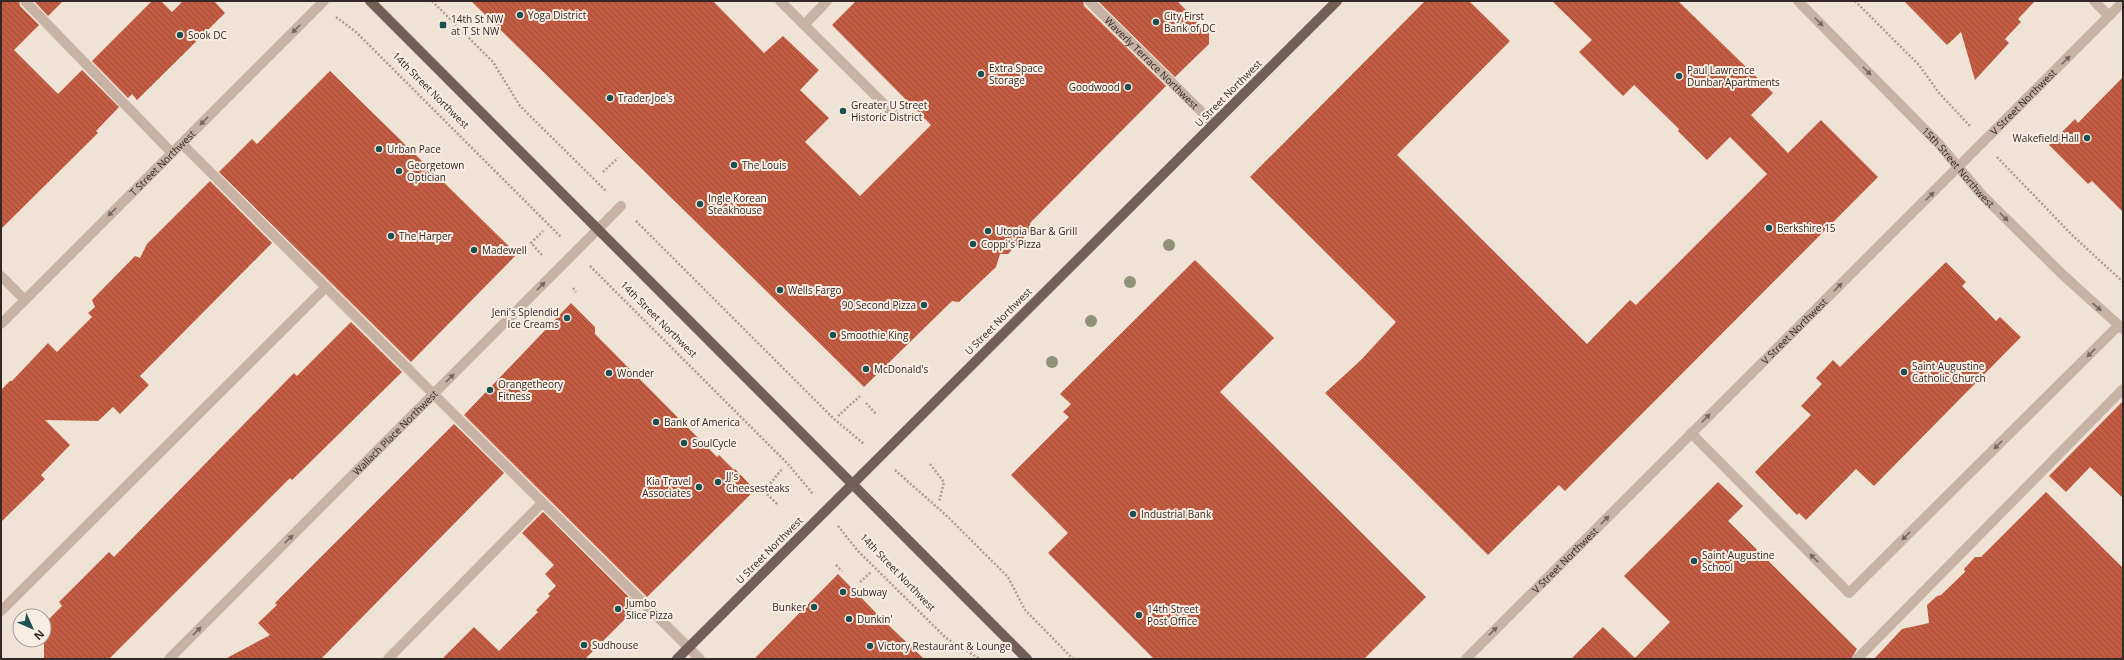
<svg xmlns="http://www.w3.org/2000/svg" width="2124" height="660" font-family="'Open Sans',sans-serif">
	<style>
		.building { fill: url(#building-back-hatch) }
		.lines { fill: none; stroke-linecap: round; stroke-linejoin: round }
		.path { stroke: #b29c8e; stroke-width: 2.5; stroke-dasharray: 2 2; stroke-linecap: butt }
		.minor { stroke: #c7b2a3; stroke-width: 10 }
		.major { stroke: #745f56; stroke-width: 10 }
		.tree { fill: #909277 }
		.oneway { fill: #75665e }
		.poi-dot { fill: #1c5051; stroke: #f8ede2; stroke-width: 1.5 }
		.labels { text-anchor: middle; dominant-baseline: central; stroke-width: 4; stroke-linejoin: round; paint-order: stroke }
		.poi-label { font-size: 10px; fill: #322825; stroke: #f8ede2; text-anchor: start }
		.street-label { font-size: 10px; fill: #322825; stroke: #f8ede2 }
	</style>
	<defs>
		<pattern id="building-back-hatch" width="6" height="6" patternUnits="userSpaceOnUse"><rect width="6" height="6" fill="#c25c42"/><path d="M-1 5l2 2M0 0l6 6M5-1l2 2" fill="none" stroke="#9e4c37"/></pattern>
	</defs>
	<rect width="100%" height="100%" fill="#efe3d6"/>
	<path class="building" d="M1,1H19L20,6L39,25L14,50L58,94L82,70L119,107L96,131L98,133L1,229Z
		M34,1H63L48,16Z
		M152,1H161L172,12L183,1H214L225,13L137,100L132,94L128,98L92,61Z
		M471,1H713L764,53L783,36L819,70L800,90L829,118L805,142L860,196L931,125L832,25L856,1H1083L1084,6L1166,86L1030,223L1031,230L1008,254H1000L996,267L959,302L952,301L864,387Z
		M1098,1H1177L1209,33V44L1175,77Z
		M1425,1H1469L1510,41L1397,155L1587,344L1630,300L1636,305L1767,174L1730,137L1707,160L1678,131L1679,129L1634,85L1623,96L1579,52L1592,40L1552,1H1678L1773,93L1751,115L1788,153L1821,120L1878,177L1565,491L1559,485L1488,555L1325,393L1361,360L1396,322L1250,177Z
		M1904,1H2035L2018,19L2021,22L2005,39L2009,43L1975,80L1961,32L1947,45Z
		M330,71L517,254L411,362L219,172L252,139L257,144Z
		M2123,77V212L2092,181L2088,184L2049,145L2075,119L2078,123Z
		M210,181L272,243L140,376L149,385L120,414L113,407L98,421L45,420L70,445L41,475L45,479L1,522V390L10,381H12L48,343L57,352L92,317L88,313L95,307L92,300L135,256L140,258L147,244Z
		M1195,260L1274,338L1220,392L1426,597L1364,659H1154L1048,553L1068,533L1011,475L1069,417L1063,412L1071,404L1060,394Z
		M1946,262L1966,282L1962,286L1996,321L2000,317L2021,337L1874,486L1856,469L1806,520L1799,513L1797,515L1755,472L1811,415L1801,406L1822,384L1816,378L1833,360L1840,367Z
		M571,303L595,327V334L717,457L719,455L734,470L735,469L755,490L647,597L464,415Z
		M351,322L402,372L292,480L290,478L109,659H44V624L62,606L59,602L109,552L114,557L294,373L297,376Z
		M2123,401V498L2090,467L2066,492L2049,476Z
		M454,424L504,473L321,659H225L270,635L258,623L277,605L275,603Z
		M1718,482L1743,506L1728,521L1857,649L1851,659H1571L1603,627L1635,658L1670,622L1624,576Z
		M2046,492L2123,568V659H1874L1902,629L1929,623L1927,605L1937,596L1941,595L1965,572L1964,569L1975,557H1981Z
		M543,512L638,606L585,659H442L474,627L499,651L538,612L536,610L550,596L548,594L556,586L545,574L554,565L522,533Z
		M838,574L880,617L924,659H754Z"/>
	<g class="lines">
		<path class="path" d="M432,1L493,62L520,106L607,192
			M1855,1L1919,65L1939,93L1970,126
			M336,17L356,32L561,237
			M1997,157L2072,235L2123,282
			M603,172L618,158
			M636,221L834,419L864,444
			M542,255L531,243L543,231
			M590,266L787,463L813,494
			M573,288L576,292
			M866,403L876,414
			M838,416L860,396
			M930,464L944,482L939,502
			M895,470L948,517L1008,577L1025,610L1073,659
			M777,504L764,491L783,468
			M838,526L858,551L946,638L980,659
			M836,565L842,571
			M860,582L871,572"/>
		<g class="minor">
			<path d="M25,1L172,153"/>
			<path d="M780,1L895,115"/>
			<path id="s1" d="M1089,1L1214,124"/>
			<path id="s2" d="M1798,1L1939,144L1982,195L2063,275L2123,329"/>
			<path d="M2094,1L2109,16"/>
			<path d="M804,25L827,1"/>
			<path d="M182,144L700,659"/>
			<path d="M1,276L25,300"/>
			<path id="s3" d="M1,324L324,1"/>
			<path d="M1691,433L1849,593L2118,326"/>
			<path d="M1,611L326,287"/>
			<path id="s4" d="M169,659L621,206"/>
			<path d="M388,659L542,503"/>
			<path id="s5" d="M1466,659L2123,2"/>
			<path d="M1857,659L2123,389"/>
		</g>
		<path class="major" d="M370,1L1027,659
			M677,659L1337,1"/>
	</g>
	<g class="tree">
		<circle cx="1169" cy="245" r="6"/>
		<circle cx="1130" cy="282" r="6"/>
		<circle cx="1091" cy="321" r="6"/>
		<circle cx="1052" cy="362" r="6"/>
	</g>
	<defs><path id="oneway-solid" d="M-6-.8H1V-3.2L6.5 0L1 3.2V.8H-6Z"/></defs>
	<g class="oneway">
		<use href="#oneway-solid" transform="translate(1819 22) rotate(45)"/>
		<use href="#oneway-solid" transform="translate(296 29) rotate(135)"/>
		<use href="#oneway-solid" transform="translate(2066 60) rotate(-45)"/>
		<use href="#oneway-solid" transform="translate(1867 71) rotate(45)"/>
		<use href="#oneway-solid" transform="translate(204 121) rotate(135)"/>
		<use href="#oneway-solid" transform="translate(1930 196) rotate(-45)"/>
		<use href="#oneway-solid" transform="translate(112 212) rotate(135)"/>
		<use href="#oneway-solid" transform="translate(2004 217) rotate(45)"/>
		<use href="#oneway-solid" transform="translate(541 286) rotate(-45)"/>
		<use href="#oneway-solid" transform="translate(1838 287) rotate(-45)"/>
		<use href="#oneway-solid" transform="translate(2097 307) rotate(41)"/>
		<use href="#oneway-solid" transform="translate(2091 353) rotate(135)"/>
		<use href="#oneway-solid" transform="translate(450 378) rotate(-45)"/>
		<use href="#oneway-solid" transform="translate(1706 418) rotate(-45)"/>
		<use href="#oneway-solid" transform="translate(1998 445) rotate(135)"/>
		<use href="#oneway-solid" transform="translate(1605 520) rotate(-45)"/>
		<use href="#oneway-solid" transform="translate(1906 536) rotate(135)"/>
		<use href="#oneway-solid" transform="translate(289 539) rotate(-45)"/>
		<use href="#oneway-solid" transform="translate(1814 558) rotate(-135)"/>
		<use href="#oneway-solid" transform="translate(197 631) rotate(-45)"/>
		<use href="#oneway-solid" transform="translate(1493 631) rotate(-45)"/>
	</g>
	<g class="poi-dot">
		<circle cx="520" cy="15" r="4"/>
		<circle cx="1156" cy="22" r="4"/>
		<rect x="439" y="21" width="8" height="8" rx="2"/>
		<circle cx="180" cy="35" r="4"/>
		<circle cx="981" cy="74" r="4"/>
		<circle cx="1679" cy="76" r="4"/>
		<circle cx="1128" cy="87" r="4"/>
		<circle cx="610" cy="98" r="4"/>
		<circle cx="843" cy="111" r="4"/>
		<circle cx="2087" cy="138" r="4"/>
		<circle cx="379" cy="149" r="4"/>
		<circle cx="734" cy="165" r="4"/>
		<circle cx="399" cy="171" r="4"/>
		<circle cx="700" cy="204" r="4"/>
		<circle cx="1769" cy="228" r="4"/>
		<circle cx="988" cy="231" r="4"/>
		<circle cx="391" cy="236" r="4"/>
		<circle cx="973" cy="244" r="4"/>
		<circle cx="474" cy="250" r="4"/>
		<circle cx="780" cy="290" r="4"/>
		<circle cx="924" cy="305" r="4"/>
		<circle cx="567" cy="318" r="4"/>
		<circle cx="833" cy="335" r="4"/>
		<circle cx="866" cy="369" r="4"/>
		<circle cx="1904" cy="372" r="4"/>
		<circle cx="609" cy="373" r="4"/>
		<circle cx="490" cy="390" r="4"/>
		<circle cx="656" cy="422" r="4"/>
		<circle cx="684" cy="443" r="4"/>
		<circle cx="718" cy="482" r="4"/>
		<circle cx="699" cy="487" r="4"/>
		<circle cx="1133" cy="514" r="4"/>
		<circle cx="1694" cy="561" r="4"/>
		<circle cx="843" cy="592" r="4"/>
		<circle cx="814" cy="607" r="4"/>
		<circle cx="618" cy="609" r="4"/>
		<circle cx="1139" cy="615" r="4"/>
		<circle cx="849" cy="619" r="4"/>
		<circle cx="584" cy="645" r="4"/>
		<circle cx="870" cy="646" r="4"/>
	</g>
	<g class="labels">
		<g class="poi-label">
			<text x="528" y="15">Yoga District</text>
			<text x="1164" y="16">City First<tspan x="1164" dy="12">Bank of DC</tspan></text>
			<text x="451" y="19">14th St NW<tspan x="451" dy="12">at T St NW</tspan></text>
			<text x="188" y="35">Sook DC</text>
			<text x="989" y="68">Extra Space<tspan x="989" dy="12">Storage</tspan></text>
			<text x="1687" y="70">Paul Lawrence<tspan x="1687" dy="12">Dunbar Apartments</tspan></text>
			<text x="1120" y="87" text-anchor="end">Goodwood</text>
			<text x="618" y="98">Trader Joe's</text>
			<text x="851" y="105">Greater U Street<tspan x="851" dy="12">Historic District</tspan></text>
			<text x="2079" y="138" text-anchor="end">Wakefield Hall</text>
			<text x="387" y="149">Urban Pace</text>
			<text x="407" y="165">Georgetown<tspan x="407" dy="12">Optician</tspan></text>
			<text x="742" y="165">The Louis</text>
			<text x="708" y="198">Ingle Korean<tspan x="708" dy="12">Steakhouse</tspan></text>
			<text x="1777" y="228">Berkshire 15</text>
			<text x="996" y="231">Utopia Bar &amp; Grill</text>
			<text x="399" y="236">The Harper</text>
			<text x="981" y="244">Coppi's Pizza</text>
			<text x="482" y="250">Madewell</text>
			<text x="788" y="290">Wells Fargo</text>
			<text x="916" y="305" text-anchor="end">90 Second Pizza</text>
			<text x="559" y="312" text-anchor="end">Jeni's Splendid<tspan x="559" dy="12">Ice Creams</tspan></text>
			<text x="841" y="335">Smoothie King</text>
			<text x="1912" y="366">Saint Augustine<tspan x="1912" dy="12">Catholic Church</tspan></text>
			<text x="874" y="369">McDonald's</text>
			<text x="617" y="373">Wonder</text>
			<text x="498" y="384">Orangetheory<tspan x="498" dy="12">Fitness</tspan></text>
			<text x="664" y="422">Bank of America</text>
			<text x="692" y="443">SoulCycle</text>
			<text x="726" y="476">JJ's<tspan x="726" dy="12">Cheesesteaks</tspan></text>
			<text x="691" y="481" text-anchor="end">Kia Travel<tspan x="691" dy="12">Associates</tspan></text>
			<text x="1141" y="514">Industrial Bank</text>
			<text x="1702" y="555">Saint Augustine<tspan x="1702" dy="12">School</tspan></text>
			<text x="851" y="592">Subway</text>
			<text x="626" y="603">Jumbo<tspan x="626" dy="12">Slice Pizza</tspan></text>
			<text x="806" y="607" text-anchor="end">Bunker</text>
			<text x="1147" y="609">14th Street<tspan x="1147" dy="12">Post Office</tspan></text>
			<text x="857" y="619">Dunkin'</text>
			<text x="592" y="645">Sudhouse</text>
			<text x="878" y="646">Victory Restaurant &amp; Lounge</text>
		</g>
		<g class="street-label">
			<text stroke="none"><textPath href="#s1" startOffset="88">Waverly Terrace Northwest</textPath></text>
			<text transform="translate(431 90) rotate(45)">14th Street Northwest</text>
			<text transform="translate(1228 93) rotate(-45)">U Street Northwest</text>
			<text stroke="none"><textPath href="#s5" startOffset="788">V Street Northwest</textPath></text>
			<text stroke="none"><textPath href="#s3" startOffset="228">T Street Northwest</textPath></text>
			<text stroke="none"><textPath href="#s2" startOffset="231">15th Street Northwest</textPath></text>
			<text transform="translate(659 319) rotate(45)">14th Street Northwest</text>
			<text transform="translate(998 321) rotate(-45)">U Street Northwest</text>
			<text stroke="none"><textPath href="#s5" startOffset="464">V Street Northwest</textPath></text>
			<text stroke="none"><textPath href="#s4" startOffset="320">Wallach Place Northwest</textPath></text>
			<text transform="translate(769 550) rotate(-45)">U Street Northwest</text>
			<text stroke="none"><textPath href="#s5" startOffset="140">V Street Northwest</textPath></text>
			<text transform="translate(898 572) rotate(46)">14th Street Northwest</text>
		</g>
	</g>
	<rect width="2124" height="660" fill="none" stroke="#322825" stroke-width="4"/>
	<g transform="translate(32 628) rotate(135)"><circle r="19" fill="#f8ede2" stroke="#a99e96"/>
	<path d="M0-3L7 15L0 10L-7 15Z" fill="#1c5051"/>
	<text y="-6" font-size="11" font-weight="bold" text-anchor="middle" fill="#322825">N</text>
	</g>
</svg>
